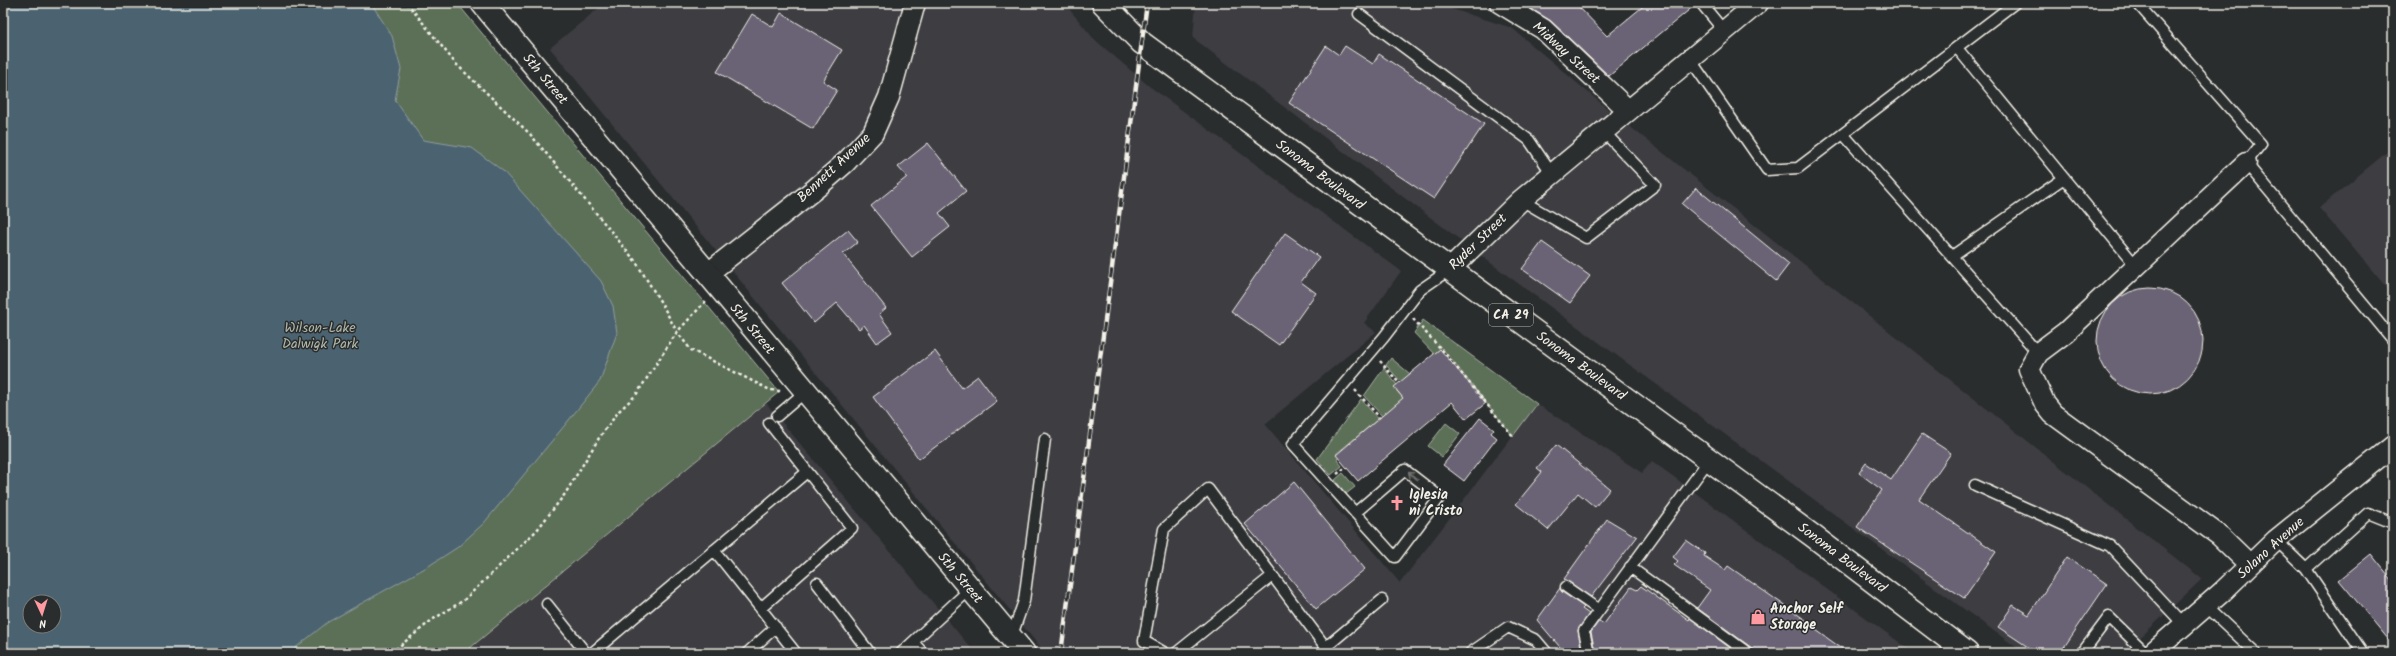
<svg xmlns="http://www.w3.org/2000/svg" width="2396" height="656" font-family="Kalam,sans-serif">
	<style>
		.built { fill: #3e3d43 }
		.green { fill: #5c7059; stroke: #a8b0a0; fill-rule: evenodd }
		.water { fill: #4c6370; stroke: #8f9ca0; fill-rule: evenodd }
		.building { fill: #6b6374; stroke: #f4f1e8 }
		.lines { fill: none; stroke-linecap: round; stroke-linejoin: round }
		.lane-casing { stroke: #f4f1e8; stroke-width: 13 }
		.street-casing { stroke: #f4f1e8; stroke-width: 23 }
		.secondary-casing { stroke: #f4f1e8; stroke-width: 25 }
		.primary-casing { stroke: #f4f1e8; stroke-width: 25 }
		.path { stroke: #f4f1e8; stroke-width: 2.5; stroke-dasharray: 3 3; stroke-linecap: butt }
		.lane { stroke: #2a2d2e; stroke-width: 10 }
		.street { stroke: #2a2d2e; stroke-width: 20 }
		.secondary { stroke: #2a2d2e; stroke-width: 22 }
		.primary { stroke: #2a2d2e; stroke-width: 22 }
		.rail-casing { stroke: #f4f1e8; stroke-width: 4.5 }
		.rail { stroke: #2a2d2e; stroke-width: 3; stroke-dasharray: 9; stroke-linecap: butt }
		.oneway { stroke: #71726f }
		.labels { text-anchor: middle; dominant-baseline: central; stroke-width: 3; stroke-linejoin: round; paint-order: stroke }
		.shield { fill: #2a2d2e; stroke: #b7b6b0; stroke-width: 1 }
		.shield-label { font-size: 13px; font-weight: bold; fill: #f4f1e8 }
		.street-label { font-size: 14px; fill: #f4f1e8; stroke: #2a2d2e }
		.park-label { font-size: 14px; fill: #b0b7a8; stroke: #2a2d2e }
		.poi-label { font-size: 14px; font-weight: bold; fill: #f4f1e8; stroke: #2a2d2e; text-anchor: start }
	</style>
	<rect width="100%" height="100%" fill="#2a2d2e"/>
	<filter id="ink" filterUnits="userSpaceOnUse"><feTurbulence type="fractalNoise" baseFrequency=".025" numOctaves="2"/><feDisplacementMap in="SourceGraphic" scale="8" xChannelSelector="R" yChannelSelector="G"/><feConvolveMatrix kernelMatrix="1 2 1 2 8 2 1 2 1" color-interpolation-filters="sRGB"/></filter>
	<g filter="url(#ink)">
		<path class="built" d="M605,3H1064L1094,39L1149,86L1401,271L1364,323L1376,332L1265,424L1400,583L1537,404L1642,473L1652,461L1914,653H1045L550,48Z
			M1196,3H1433L1512,28L1609,110L2202,579L2124,653H2024L1504,273L1193,38Z
			M2393,147V295L2319,208Z
			M766,403L975,653H464Z"/>
		<path class="green" d="M3,3H457L779,392L464,653H3ZM30,602H54V626H30Z
			M1423,320L1537,404L1513,436L1442,348L1434,354L1414,333Z
			M1391,358L1410,374L1401,382L1386,365Z
			M1384,368L1397,385L1394,388L1403,398L1382,416L1364,396Z
			M1361,399L1378,419L1336,454L1339,457L1337,460L1342,466L1331,475L1317,459Z
			M1446,423L1460,434L1442,457L1428,446Z
			M1343,473L1355,487L1346,494L1335,480Z"/>
		<path class="water" d="M3,3H371L392,36L401,69L395,100L423,140L472,148L503,171L601,281L613,306L617,333L600,381L565,425L484,523L458,547L427,567L328,622L289,653H3ZM30,602H54V626H30Z"/>
		<path class="building" d="M1522,3H1575L1607,36L1647,3H1695V5L1609,76L1551,21Z
			M781,13L842,50L823,81L837,90L813,129L717,72L752,14L773,27Z
			M1326,46L1339,55L1345,46L1373,64L1379,54L1484,124L1434,199L1289,103Z
			M928,143L966,191L939,213L950,227L912,257L871,206L907,177L898,167Z
			M1696,188L1789,264L1776,281L1682,204Z
			M848,230L858,242L843,254L886,308L879,314L892,332L877,343L864,325L859,329L837,303L814,323L782,283Z
			M1285,233L1319,257L1301,282L1316,293L1279,345L1231,311Z
			M1542,242L1590,276L1570,303L1522,269Z
			M2097 341a53 53 0 1 1 106 0a53 53 0 1 1-106 0Z
			M1440,349L1486,403L1466,419L1452,402L1358,481L1336,455L1403,398L1394,387Z
			M935,351L962,388L978,376L997,401L919,459L873,397Z
			M1480,418L1494,429L1491,433L1497,438L1464,481L1443,465Z
			M1922,434L1951,453L1919,499L1996,552L1964,598L1857,527L1882,490L1859,473L1866,463L1891,480Z
			M1556,445L1610,489L1595,507L1578,493L1548,530L1516,504L1542,472L1537,468Z
			M1294,482L1365,569L1316,609L1245,524Z
			M1607,519L1637,537L1591,597L1564,579Z
			M1686,540L1705,553L1704,556L1725,570L1728,566L1817,628L1816,630L1848,653H1754L1752,648L1697,608L1710,590L1674,565L1678,561L1673,557Z
			M2371,554L2393,581V645L2339,580Z
			M2067,557L2107,584L2060,653H2037L1998,627L2013,605L2029,615Z
			M1641,586L1689,620L1690,618L1737,653H1595L1591,632L1599,621L1604,624L1631,587L1637,590Z
			M1560,588L1562,592L1584,607L1582,609L1589,614L1578,630L1582,653H1565L1537,620Z"/>
		<g class="lines">
			<defs>
				<path id="lane" d="M1701,3L1724,31
					M2137,3L2261,144L2246,163L2393,340
					M1359,14L1529,140L1552,174
					M1957,48L2136,266
					M1690,59L1767,170L1798,168L2015,3
					M1843,134L2038,353
					M1521,200L1586,238L1655,185L1603,131
					M1952,256L2064,178
					M777,416L805,392
					M1975,485L2110,546L2184,625
					M1355,513L1405,470L1440,497L1395,557L1293,444L1384,337L1420,290L1449,270
					M2276,540L2306,569L2363,653
					M714,550L796,653
					M1630,567L1748,653
					M2306,569L2368,513L2393,523
					M817,583L870,653
					M1566,587L1599,610
					M547,604L586,653
					M2206,606L2256,653
					M761,608L852,528L769,423
					M1011,638L1024,601L1045,439
					M913,642L923,653
					M1326,647L1382,600
					M592,653L807,472
					M747,653L776,627
					M901,653L969,590
					M1165,653L1144,641L1164,529L1208,489L1330,653
					M1176,653L1272,576
					M1470,653L1508,627L1536,640L1547,653
					M1589,653L1584,631L1709,460
					M2082,653L2109,617L2146,653"/>
				<path id="street" d="M1500,3L1543,29L1628,110
					M2246,163L2066,332L2038,353L2029,369L2045,404L2053,414L2220,536L2250,565
					M1449,270L1521,200L1758,3
					M707,274L815,189L845,163L873,133L889,97L915,3
					M2152,653L2222,592L2276,540L2393,446"/>
				<path id="secondary" d="M482,3L1024,653"/>
				<path id="primary" d="M1103,3L1142,43L1813,536L1967,653"/>
			</defs>
			<use href="#lane" class="lane-casing"/>
			<use href="#street" class="street-casing"/>
			<use href="#secondary" class="secondary-casing"/>
			<use href="#primary" class="primary-casing"/>
			<path class="path" d="M407,3L456,64L530,134L601,219L636,262L663,306L677,332L691,350L770,390L781,391
				M1413,319L1443,351L1513,436
				M1380,361L1399,383
				M1355,390L1380,418
				M1337,474L1346,467
				M391,653L432,620L464,600L537,530L565,494L599,438L619,411L636,395L677,332L706,301"/>
			<use href="#lane" class="lane"/>
			<use href="#street" class="street"/>
			<use href="#secondary" class="secondary"/>
			<use href="#primary" class="primary"/>
			<defs>
				<path id="rail" d="M1061,653L1147,3"/>
			</defs>
			<use href="#rail" class="rail-casing"/>
			<use href="#rail" class="rail"/>
		</g>
		<defs><path id="oneway-shaft" d="M-6 0H5M1.5-3L5.5 0L1.5 3" fill="none" stroke-width="1.6" stroke-linecap="round" stroke-linejoin="round"/></defs>
		<use class="oneway" href="#oneway-shaft" transform="translate(1413 476) rotate(-142)"/>
	</g>
	<defs>
		<symbol id="church-bare" viewBox="-9 -9 18 18"><path d="M-1.2-6h2.4v3.5h3.3v2.4h-3.3V6h-2.4V-.1h-3.3v-2.4h3.3Z" fill="#ff9aa2" stroke="#2a2d2e" stroke-width="2.5" paint-order="stroke"/></symbol>
		<symbol id="shop-bare" viewBox="-9 -9 18 18"><path d="M-5-2.5h2.3a2.7 3.5 0 0 1 5.4 0H5L5.5 6h-11ZM-1.5-2.5h3a1.5 2.3 0 0 0-3 0Z" fill="#ff9aa2" stroke="#2a2d2e" stroke-width="2.5" paint-order="stroke"/></symbol>
	</defs>
	<g fill-rule="evenodd">
		<use href="#church-bare" x="1386" y="492" width="22" height="22"/>
		<use href="#shop-bare" x="1747" y="606" width="22" height="22"/>
	</g>
	<g class="labels">
		<rect class="shield" x="1489" y="304" width="44" height="22" rx="3"/>
		<g class="shield-label">
			<text x="1511" y="315">CA 29</text>
		</g>
		<g class="street-label">
			<text transform="translate(1566 53) rotate(42)">Midway Street</text>
			<text transform="translate(545 79) rotate(50)">5th Street</text>
			<text transform="translate(834 168) rotate(-43)">Bennett Avenue</text>
			<text transform="translate(1320 175) rotate(37)">Sonoma Boulevard</text>
			<text transform="translate(1478 242) rotate(-44)">Ryder Street</text>
			<text transform="translate(752 329) rotate(50)">5th Street</text>
			<text transform="translate(1581 366) rotate(36)">Sonoma Boulevard</text>
			<text transform="translate(2271 548) rotate(-42)">Solano Avenue</text>
			<text transform="translate(1842 558) rotate(37)">Sonoma Boulevard</text>
			<text transform="translate(960 578) rotate(50)">5th Street</text>
		</g>
		<g class="park-label">
			<text x="320" y="328">Wilson-Lake<tspan x="320" dy="16">Dalwigk Park</tspan></text>
		</g>
		<g class="poi-label">
			<text x="1409" y="495">Iglesia<tspan x="1409" dy="16">ni Cristo</tspan></text>
			<text x="1770" y="609">Anchor Self<tspan x="1770" dy="16">Storage</tspan></text>
		</g>
	</g>
	<rect width="2396" height="656" fill="none" stroke="#2a2d2e" stroke-width="16"/>
	<rect x="8" y="8" width="2380" height="640" fill="none" stroke="#f4f1e8" stroke-width="1.5" filter="url(#ink)"/>
	<g transform="translate(42 614) rotate(176)"><circle r="19" fill="#2a2d2e" stroke="#7b7b78"/>
	<path d="M0-3L7 15L0 10L-7 15Z" fill="#ff9aa2"/>
	<text y="-6" font-size="11" font-weight="bold" text-anchor="middle" fill="#f4f1e8">N</text>
	</g>
</svg>
